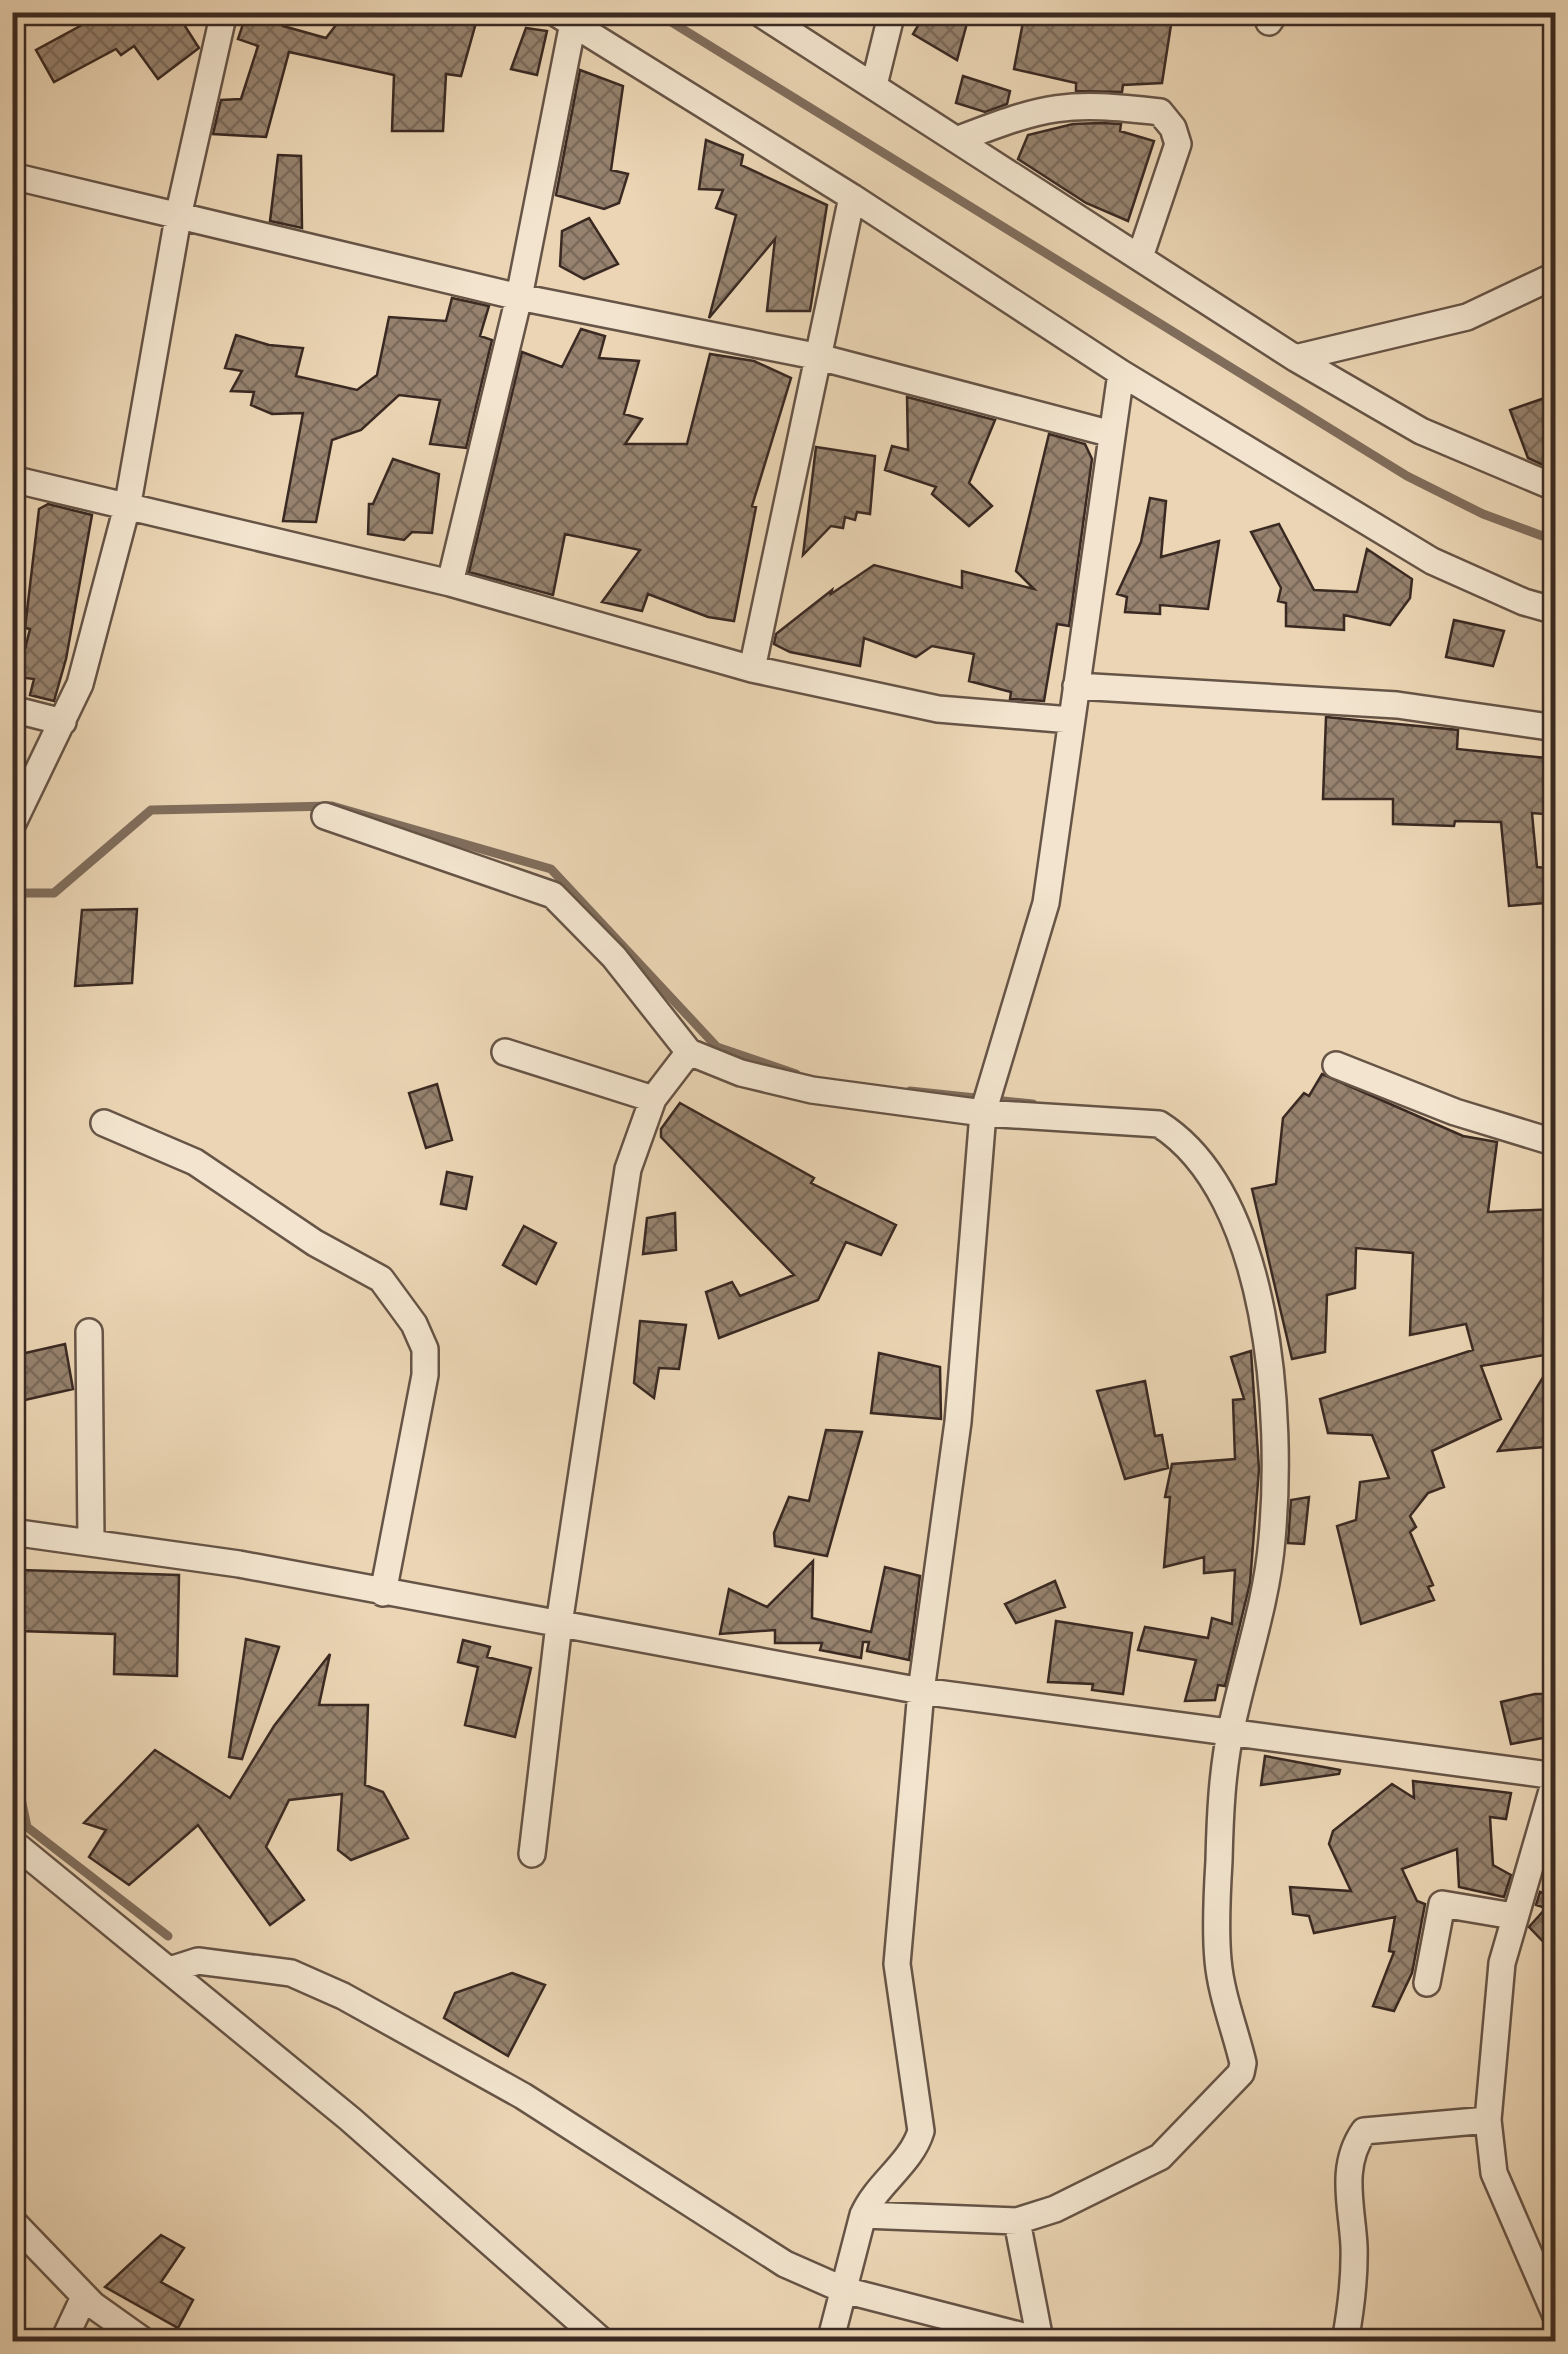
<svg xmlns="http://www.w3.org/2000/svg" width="1568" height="2354" font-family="'IM FELL English',serif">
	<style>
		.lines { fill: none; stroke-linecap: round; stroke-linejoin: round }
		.stream { stroke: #806d5c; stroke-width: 9 }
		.building { fill: url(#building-cross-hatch); stroke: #3a2922; stroke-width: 2.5 }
		.street-casing { stroke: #665446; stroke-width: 30 }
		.street { stroke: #f2e4ce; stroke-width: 25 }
	</style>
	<defs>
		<pattern id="building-cross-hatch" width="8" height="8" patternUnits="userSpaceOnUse" patternTransform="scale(2.5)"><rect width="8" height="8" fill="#96826e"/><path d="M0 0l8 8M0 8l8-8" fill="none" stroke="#7b6a5a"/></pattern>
	</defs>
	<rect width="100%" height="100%" fill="#ebd5b4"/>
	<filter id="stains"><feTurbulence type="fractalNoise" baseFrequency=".002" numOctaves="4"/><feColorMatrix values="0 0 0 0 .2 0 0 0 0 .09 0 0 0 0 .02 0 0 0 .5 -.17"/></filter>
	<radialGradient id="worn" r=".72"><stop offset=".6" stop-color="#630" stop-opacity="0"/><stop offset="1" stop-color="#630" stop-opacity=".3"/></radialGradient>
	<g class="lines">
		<path class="stream" d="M655,12L1407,476L1483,514L1556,541
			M12,893H54L151,810L332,806L551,869L717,1047L796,1074
			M910,1091L1033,1104
			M12,1756L27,1827L168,1936"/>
	</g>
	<path class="building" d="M106,12H176L199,48L158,79L134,46L121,55L116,49L54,82L36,50Z
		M247,12H286L283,26L326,38L346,12H479L461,76L446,74L443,131H392L394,75L289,52L266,137L213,134L221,100L241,99L258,46L238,39Z
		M926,12H970L957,60L913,34Z
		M1025,12H1173L1162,83L1123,85L1122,92L1076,91V83L1014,69Z
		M526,28L547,31L537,75L511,69Z
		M580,70L623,86L611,170L628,174L619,203L604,209L556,195Z
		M963,76L1010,91L1007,104L985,112L956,103Z
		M1101,123L1121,124L1120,131L1154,141L1128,221L1086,203L1018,159L1028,135L1073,124Z
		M706,140L743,155L741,165L827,205L810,311H767L775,239L709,318L736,215L716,208L723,190L699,189Z
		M278,155L301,156L302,228L270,221Z
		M589,218L618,264L584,279L560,266L562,231Z
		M452,298L489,306L480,336L492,340L466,448L430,444L440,400L399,395L361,430L332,440L316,522L283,521L303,413L272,414L251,405L254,392L231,391L242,371L225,368L236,335L269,345L303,348L296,376L357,390L377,375L389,317L446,321Z
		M581,329L605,336L599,358L639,361L624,414L642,419L625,444H687L710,354L754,361L791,378L752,506L756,507L734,621L708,617L648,594L642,611L602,602L640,550L565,534L553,595L469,572L522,352L562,367Z
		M1556,394V464L1543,465L1528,458L1510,410Z
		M907,397L995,420L969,483L992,506L969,526L932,494L936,487L885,470L892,446L908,450Z
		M1049,434L1085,444L1092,459L1069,626L1057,624L1044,701L1010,699L1011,692L969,681L974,654L932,646L916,657L864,638L860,666L790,652L774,644L776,634L832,590L831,594L874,565L962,588V571L1034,589L1016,571Z
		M816,447L875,456L870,514L857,512L855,520L845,517L843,528L831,526L803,555Z
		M393,459L439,474L432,533L412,532L404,540L368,534L369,504H373Z
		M1150,498L1166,501L1161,557L1219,541L1208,609L1160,605V614L1125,612L1127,597L1117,594L1141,542Z
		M48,504L92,515L66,659L54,701L30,695L34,679L18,677L30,629L25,628L39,509Z
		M1279,524L1314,590L1357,592L1367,549L1412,579L1410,598L1390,625L1344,615V630L1286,626V603L1278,601L1281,588L1251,532Z
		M1454,620L1504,631L1493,666L1446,657Z
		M1326,717L1458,730L1457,749L1556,759V815L1532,813L1537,867L1556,869V902L1509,906L1501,822L1455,821L1454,826L1393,824V799H1323Z
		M137,909L132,983L75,986L82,910Z
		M1322,1074L1463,1136L1497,1142L1488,1212L1556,1209V1353L1481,1366L1501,1419L1432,1451L1444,1487L1428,1493L1410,1516L1416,1527L1410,1532L1433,1585L1428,1587L1434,1600L1361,1624L1337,1526L1356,1520L1360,1482L1389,1478L1372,1435L1328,1433L1320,1399L1473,1350L1466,1324L1410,1335L1413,1253L1356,1248L1355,1288L1327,1295L1325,1352L1292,1359L1252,1189L1276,1184L1283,1118L1304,1093L1309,1096Z
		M437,1084L452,1140L426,1148L409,1093Z
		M680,1103L814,1178L811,1183L896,1225L881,1255L846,1242L818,1300L719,1338L706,1292L732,1282L740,1296L794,1275L661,1137V1129Z
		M447,1172L472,1177L466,1209L441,1204Z
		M675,1213L676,1250L643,1254L647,1218Z
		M524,1226L556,1243L536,1284L503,1265Z
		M640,1321L686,1325L679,1369L659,1368L654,1398L634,1383Z
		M65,1344L73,1389L12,1403V1356Z
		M1251,1351L1259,1469L1250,1583L1225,1686L1218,1685L1215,1700L1185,1701L1196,1660L1138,1650L1145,1627L1208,1638L1212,1618L1232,1624L1235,1570L1204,1573V1557L1164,1567L1170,1497H1165L1172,1464L1235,1459L1233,1400L1244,1399L1231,1357Z
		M879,1353L940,1367L941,1419L871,1413Z
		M1556,1356V1446L1498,1451Z
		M1145,1381L1155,1436L1162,1435L1168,1468L1125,1479L1097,1391Z
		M826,1430L862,1432L827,1556L775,1546L774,1533L789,1497L809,1501Z
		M1309,1497L1304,1544L1288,1543L1291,1500Z
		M813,1561L812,1618L871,1632L885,1567L920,1576L909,1660L867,1651L869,1642H863L861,1658L820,1650L822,1643H775V1630L720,1634L729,1589L767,1607Z
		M21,1570L179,1575L177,1676L114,1674L115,1634L19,1631Z
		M1055,1581L1065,1607L1016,1623L1005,1604Z
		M1056,1621L1132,1633L1123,1694L1092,1690L1093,1684L1048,1682Z
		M246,1639L279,1647L242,1759L229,1757Z
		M463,1640L490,1647L487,1657L531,1668L515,1737L465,1725L478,1667L458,1662Z
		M330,1654L319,1705H368L365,1785L383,1792L408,1838L351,1860L338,1850L342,1794L289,1800L266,1847L304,1900L270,1925L198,1825L129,1885L89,1857L106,1830L84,1823L155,1750L230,1798L274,1726Z
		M1535,1694H1555L1554,1736L1511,1744L1501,1702Z
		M1265,1756L1340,1770L1339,1774L1261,1785Z
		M1413,1781L1511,1793L1506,1819L1490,1817L1493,1865L1511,1875L1504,1897L1459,1887L1457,1849L1402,1869L1417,1901L1425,1904L1412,1973L1394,2011L1373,2006L1394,1952L1389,1951L1395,1917L1314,1933L1309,1916L1293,1914L1290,1887L1351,1891L1329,1844L1333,1831L1392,1784L1414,1798Z
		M1540,1892L1556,1898V1955L1529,1927L1546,1908L1536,1905Z
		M512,1973L545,1985L508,2056L444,2018L455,1993Z
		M161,2235L184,2248L161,2282L193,2300L178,2328L105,2287Z"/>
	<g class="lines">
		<defs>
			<path id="street" d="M554,12L852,197L1121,373L1432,561L1524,602L1556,611
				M758,12L1295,358L1421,431L1556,488
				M12,14L15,12
				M1269,22L1276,12
				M874,85L892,12
				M959,139C1047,105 1066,101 1160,112L1173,128L1178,144L1140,257
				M12,176L519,297L815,356L1112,434
				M1295,358L1467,317L1556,275
				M12,479L450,583L752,669L938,709L1071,720
				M450,583L519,297L573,23
				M752,669L852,197
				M1076,686L1397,705L1556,728
				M12,709L63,722
				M325,816L553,895L614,957L689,1052L741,1073L812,1090L983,1113L1159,1124C1271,1195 1283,1418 1272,1539C1267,1602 1245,1664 1232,1725C1222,1768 1220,1817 1219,1861C1217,1893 1215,1928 1218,1960C1221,1995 1235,2029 1243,2063L1241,2073L1160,2157L1055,2209L1017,2221L863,2215
				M12,825L80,684L128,503L179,212L224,12
				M505,1052L653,1099
				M1336,1065L1455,1112L1556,1143
				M104,1123L195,1162L315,1243L381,1279L414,1324L425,1349V1375L383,1593
				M89,1332L91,1541
				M12,1532L239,1564L921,1691L1556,1776
				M1556,1777L1502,1963L1488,2120L1494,2173L1556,2316
				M12,1842L350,2119L603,2342
				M532,1854L559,1624L628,1169L653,1099L689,1052
				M173,1969L198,1961L291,1973L343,1996L523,2096L785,2264L844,2290L1046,2342
				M1427,1983L1442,1904L1513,1916
				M12,2221L93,2305L145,2342
				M1017,2221L1040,2340
				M63,2342L84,2297
				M830,2342L863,2215C877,2183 911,2164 921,2131L897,1964L921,1691L958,1422L983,1113L1046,903L1121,373
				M1345,2342C1351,2309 1355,2279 1354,2246C1352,2206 1339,2167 1364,2131L1488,2120"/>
		</defs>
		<use href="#street" class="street-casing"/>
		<use href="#street" class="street"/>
	</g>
	<rect width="1568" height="2354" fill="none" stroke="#ebd5b4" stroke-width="50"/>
	<rect x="15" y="15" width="1538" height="2324" fill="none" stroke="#3a2922" stroke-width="5"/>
	<rect x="25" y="25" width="1518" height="2304" fill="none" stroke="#3a2922" stroke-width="2.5"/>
	<rect width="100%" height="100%" filter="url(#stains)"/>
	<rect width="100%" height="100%" fill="url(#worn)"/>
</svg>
